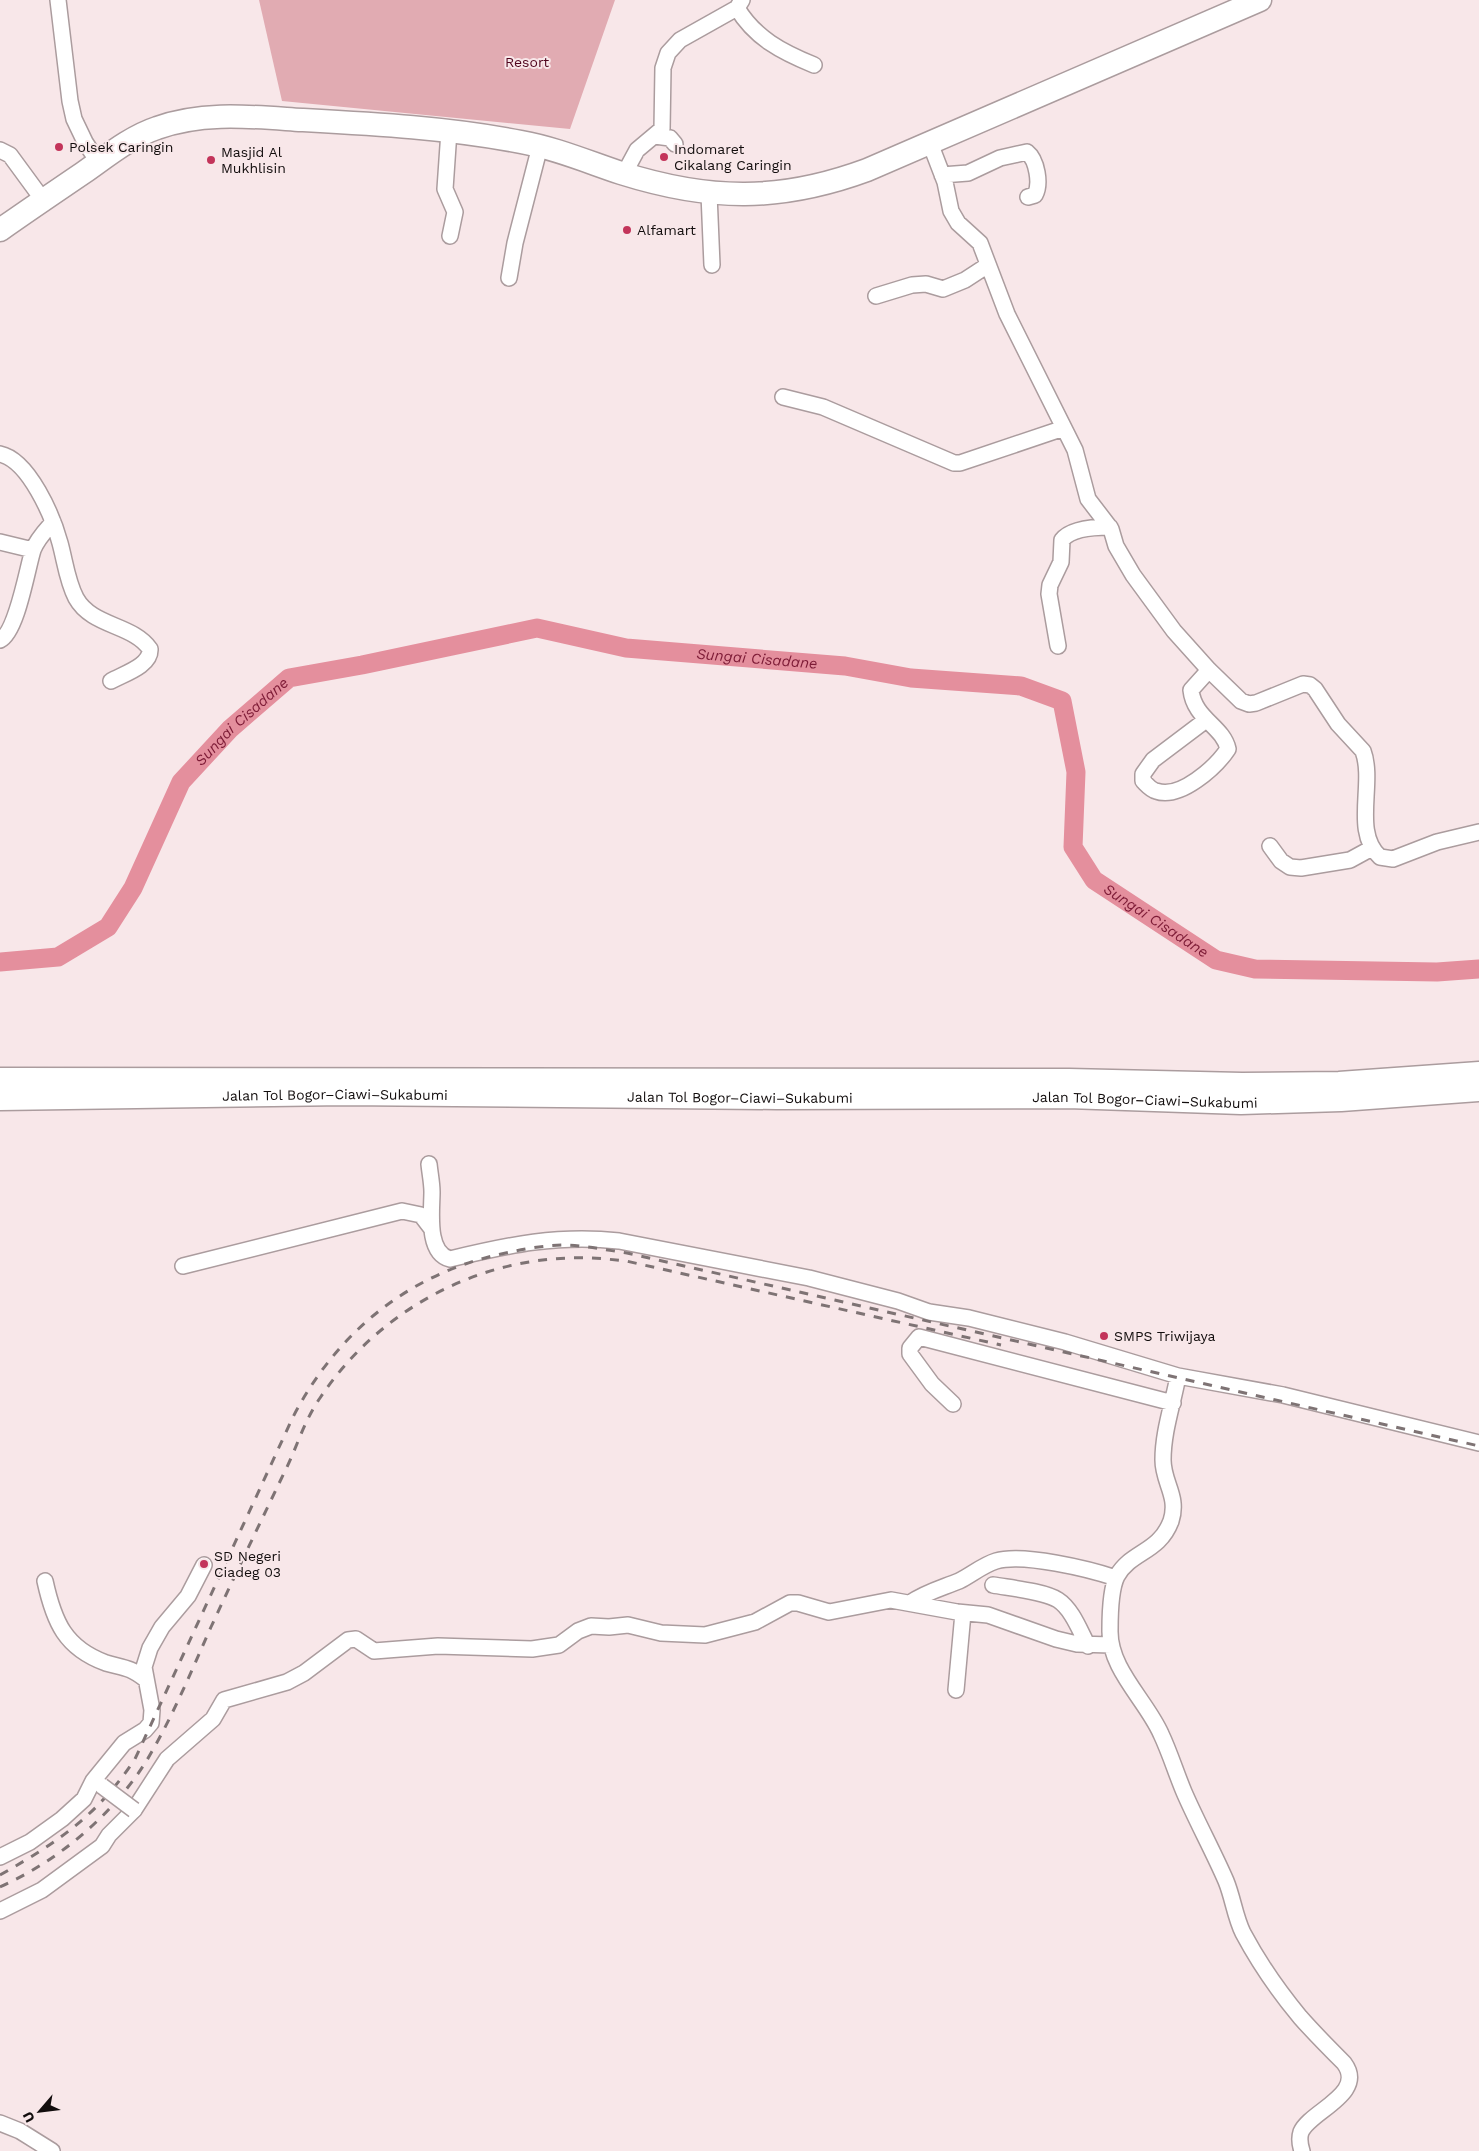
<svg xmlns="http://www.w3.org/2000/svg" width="1479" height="2151" font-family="'Work Sans',sans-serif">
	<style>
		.green { fill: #e1abb2 }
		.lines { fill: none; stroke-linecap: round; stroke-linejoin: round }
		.river { stroke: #e48f9d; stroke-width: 19 }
		.minor-casing { stroke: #ab9c9e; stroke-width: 18 }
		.highway-casing { stroke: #ab9c9e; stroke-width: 25 }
		.minor { stroke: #fff; stroke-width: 15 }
		.highway { stroke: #fff; stroke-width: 22 }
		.rail { stroke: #7e7374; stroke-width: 3; stroke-dasharray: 9 9; stroke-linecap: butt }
		.minor-bridge-casing { stroke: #ab9c9e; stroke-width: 18; stroke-linecap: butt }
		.minor-bridge { stroke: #fff; stroke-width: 15 }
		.poi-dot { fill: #c3345a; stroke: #f8e7e9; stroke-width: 2 }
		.labels { text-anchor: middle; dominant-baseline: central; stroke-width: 4; stroke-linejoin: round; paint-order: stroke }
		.park-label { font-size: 14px; fill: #50041d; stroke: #f8e7e9 }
		.poi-label { font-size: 14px; fill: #120d0d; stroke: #f8e7e9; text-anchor: start }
		.street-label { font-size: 14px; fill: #120d0d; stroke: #f8e7e9 }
		.water-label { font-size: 15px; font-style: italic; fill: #7d1b36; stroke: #f8e7e9 }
	</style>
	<rect width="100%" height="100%" fill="#f8e7e9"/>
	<path class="green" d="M259,0H615L570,129L282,101Z"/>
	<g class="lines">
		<path class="river" id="s1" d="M0,962L58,957L108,927L133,888L181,782L230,729L289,678L362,665L537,628L626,648L845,666L911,678L1021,686L1062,701L1076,772L1073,847L1094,880L1216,960L1255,969L1437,972L1479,969"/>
		<defs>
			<path id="minor" d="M58,0L70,101L74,119L85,142L98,162
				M737,8C755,38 782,52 814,65
				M449,131L445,189L455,212L450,236
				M655,136L670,138L675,144
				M930,143L945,182L951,211L958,223L980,243L1007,314L1075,450L1088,499L1111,529L1116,546L1133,575L1174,631L1209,670L1241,701L1249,704L1256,703L1303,684L1310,685L1315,689L1338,724L1363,751C1375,783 1352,832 1380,857L1393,859L1437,842L1479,832
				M0,150L10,155L43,200
				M624,174L637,150L662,129L663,68L668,53L680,40L737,8L742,0
				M942,175L968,173L1000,158L1027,152C1037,160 1041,184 1035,195L1028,197
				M709,194L712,265
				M509,278L515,243L540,146
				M876,296L912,285L926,284L943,289L965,280L988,265
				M783,397L823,407L954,463H960L1064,428
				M0,454C29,460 53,517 60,543C65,561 67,581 76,598C92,627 133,624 150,649C151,666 123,674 111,681
				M0,542L33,550
				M0,640C17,632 27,569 33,550C37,539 46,530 53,522
				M1058,646L1049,594L1050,585L1061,562L1062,540C1071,528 1096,527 1110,527
				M1206,720L1153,760L1143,774V781C1147,785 1151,790 1156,791C1180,800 1216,767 1228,749C1223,726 1194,719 1191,690L1209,670
				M1270,846L1281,861L1290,867L1301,868L1350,860L1372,848
				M429,1164C430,1174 432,1183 432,1192C432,1210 426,1253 450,1259C508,1245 559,1234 619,1241L809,1278L898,1301L929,1312L969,1318L1065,1342L1178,1376
				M183,1266L402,1211L421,1215L431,1228
				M953,1404L932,1384L910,1354V1348L919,1337L1173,1403
				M45,1581C54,1622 65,1648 106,1663C124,1668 130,1667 145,1679
				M993,1585C1010,1588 1044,1591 1058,1600C1072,1609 1080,1631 1088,1646
				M910,1603C926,1592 942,1588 959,1581C971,1575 983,1565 996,1561C1023,1553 1089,1569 1116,1578
				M956,1690L963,1613
				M0,1857L30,1842L62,1819L84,1799L93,1781L124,1743L145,1730L151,1723L152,1710L144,1667L150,1648L162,1627L188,1596L204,1565
				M0,1911L42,1890L102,1846L109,1835L134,1810L167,1759L213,1719L224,1700L287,1682L304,1673L348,1640L356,1639L374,1651L438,1646L532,1649L559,1645L578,1631L591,1626L609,1627L628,1625L661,1633L705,1635L755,1622L790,1603H798L829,1612L891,1600L957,1612L988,1615L1056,1639L1077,1644L1111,1645
				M0,2123L20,2131L52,2151
				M1302,2151C1300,2145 1299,2138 1301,2132C1310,2111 1367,2094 1344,2063C1329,2048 1314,2033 1300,2017C1280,1993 1258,1961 1243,1933C1235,1917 1233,1898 1226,1881C1213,1851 1197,1822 1184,1792C1176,1773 1170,1753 1161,1734C1146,1700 1109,1669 1110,1630C1110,1616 1111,1588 1117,1576C1131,1551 1159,1553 1171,1521C1179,1496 1163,1483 1163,1460C1163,1431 1173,1404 1178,1376L1283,1395L1479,1443"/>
			<g id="highway">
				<path d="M0,230C27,211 55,192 83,173C106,157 130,137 157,128C203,111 254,117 302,120C375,124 449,128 521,142C555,148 588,162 621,173C710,201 780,202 867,170L1260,0"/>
				<path d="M0,1079L1069,1080L1242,1084L1339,1083L1479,1073"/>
				<path id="s2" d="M0,1099L345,1094L777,1098L1068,1097L1241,1103L1341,1100L1479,1090"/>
			</g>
		</defs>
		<use href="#minor" class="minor-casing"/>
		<use href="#highway" class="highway-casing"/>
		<use href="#minor" class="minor"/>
		<use href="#highway" class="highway"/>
		<path class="rail" d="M0,1875C58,1842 97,1816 135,1759L293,1417C338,1330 413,1270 511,1252C529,1248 548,1245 567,1245C587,1246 607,1250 627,1253L1479,1446
			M0,1887C58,1861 113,1815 147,1760C172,1718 191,1672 211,1627C235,1575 260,1523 285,1471C297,1447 304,1421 320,1398C375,1315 469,1261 569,1258C588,1257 607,1259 626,1261L1001,1345"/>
		<defs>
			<path id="minor-bridge" d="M102,1786L134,1810"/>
		</defs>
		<use href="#minor-bridge" class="minor-bridge-casing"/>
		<use href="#minor-bridge" class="minor-bridge"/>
	</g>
	<g class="poi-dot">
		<circle cx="59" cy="147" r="5"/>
		<circle cx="664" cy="157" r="5"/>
		<circle cx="211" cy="160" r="5"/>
		<circle cx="627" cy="230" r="5"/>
		<circle cx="1104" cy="1336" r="5"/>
		<circle cx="204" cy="1564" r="5"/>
	</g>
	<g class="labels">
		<g class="park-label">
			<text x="527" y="62">Resort</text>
		</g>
		<g class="poi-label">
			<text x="69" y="147">Polsek Caringin</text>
			<text x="674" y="149">Indomaret<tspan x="674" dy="16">Cikalang Caringin</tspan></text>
			<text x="221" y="152">Masjid Al<tspan x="221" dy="16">Mukhlisin</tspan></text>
			<text x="637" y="230">Alfamart</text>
			<text x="1114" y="1336">SMPS Triwijaya</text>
			<text x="214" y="1556">SD Negeri<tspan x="214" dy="16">Ciadeg 03</tspan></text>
		</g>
		<g class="street-label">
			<text stroke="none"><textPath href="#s2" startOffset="335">Jalan Tol Bogor–Ciawi–Sukabumi</textPath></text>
			<text stroke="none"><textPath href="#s2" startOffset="740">Jalan Tol Bogor–Ciawi–Sukabumi</textPath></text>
			<text stroke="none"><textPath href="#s2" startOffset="1145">Jalan Tol Bogor–Ciawi–Sukabumi</textPath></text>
		</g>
		<g class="water-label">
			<text stroke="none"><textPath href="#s1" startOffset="905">Sungai Cisadane</textPath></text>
			<text stroke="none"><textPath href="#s1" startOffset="365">Sungai Cisadane</textPath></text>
			<text stroke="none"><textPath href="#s1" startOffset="1475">Sungai Cisadane</textPath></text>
		</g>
	</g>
	<g transform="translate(40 2111) rotate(242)" stroke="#f8e7e9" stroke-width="4" paint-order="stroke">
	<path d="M0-4L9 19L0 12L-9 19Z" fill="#120d0d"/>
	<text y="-8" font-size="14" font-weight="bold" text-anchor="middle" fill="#120d0d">U</text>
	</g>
</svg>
